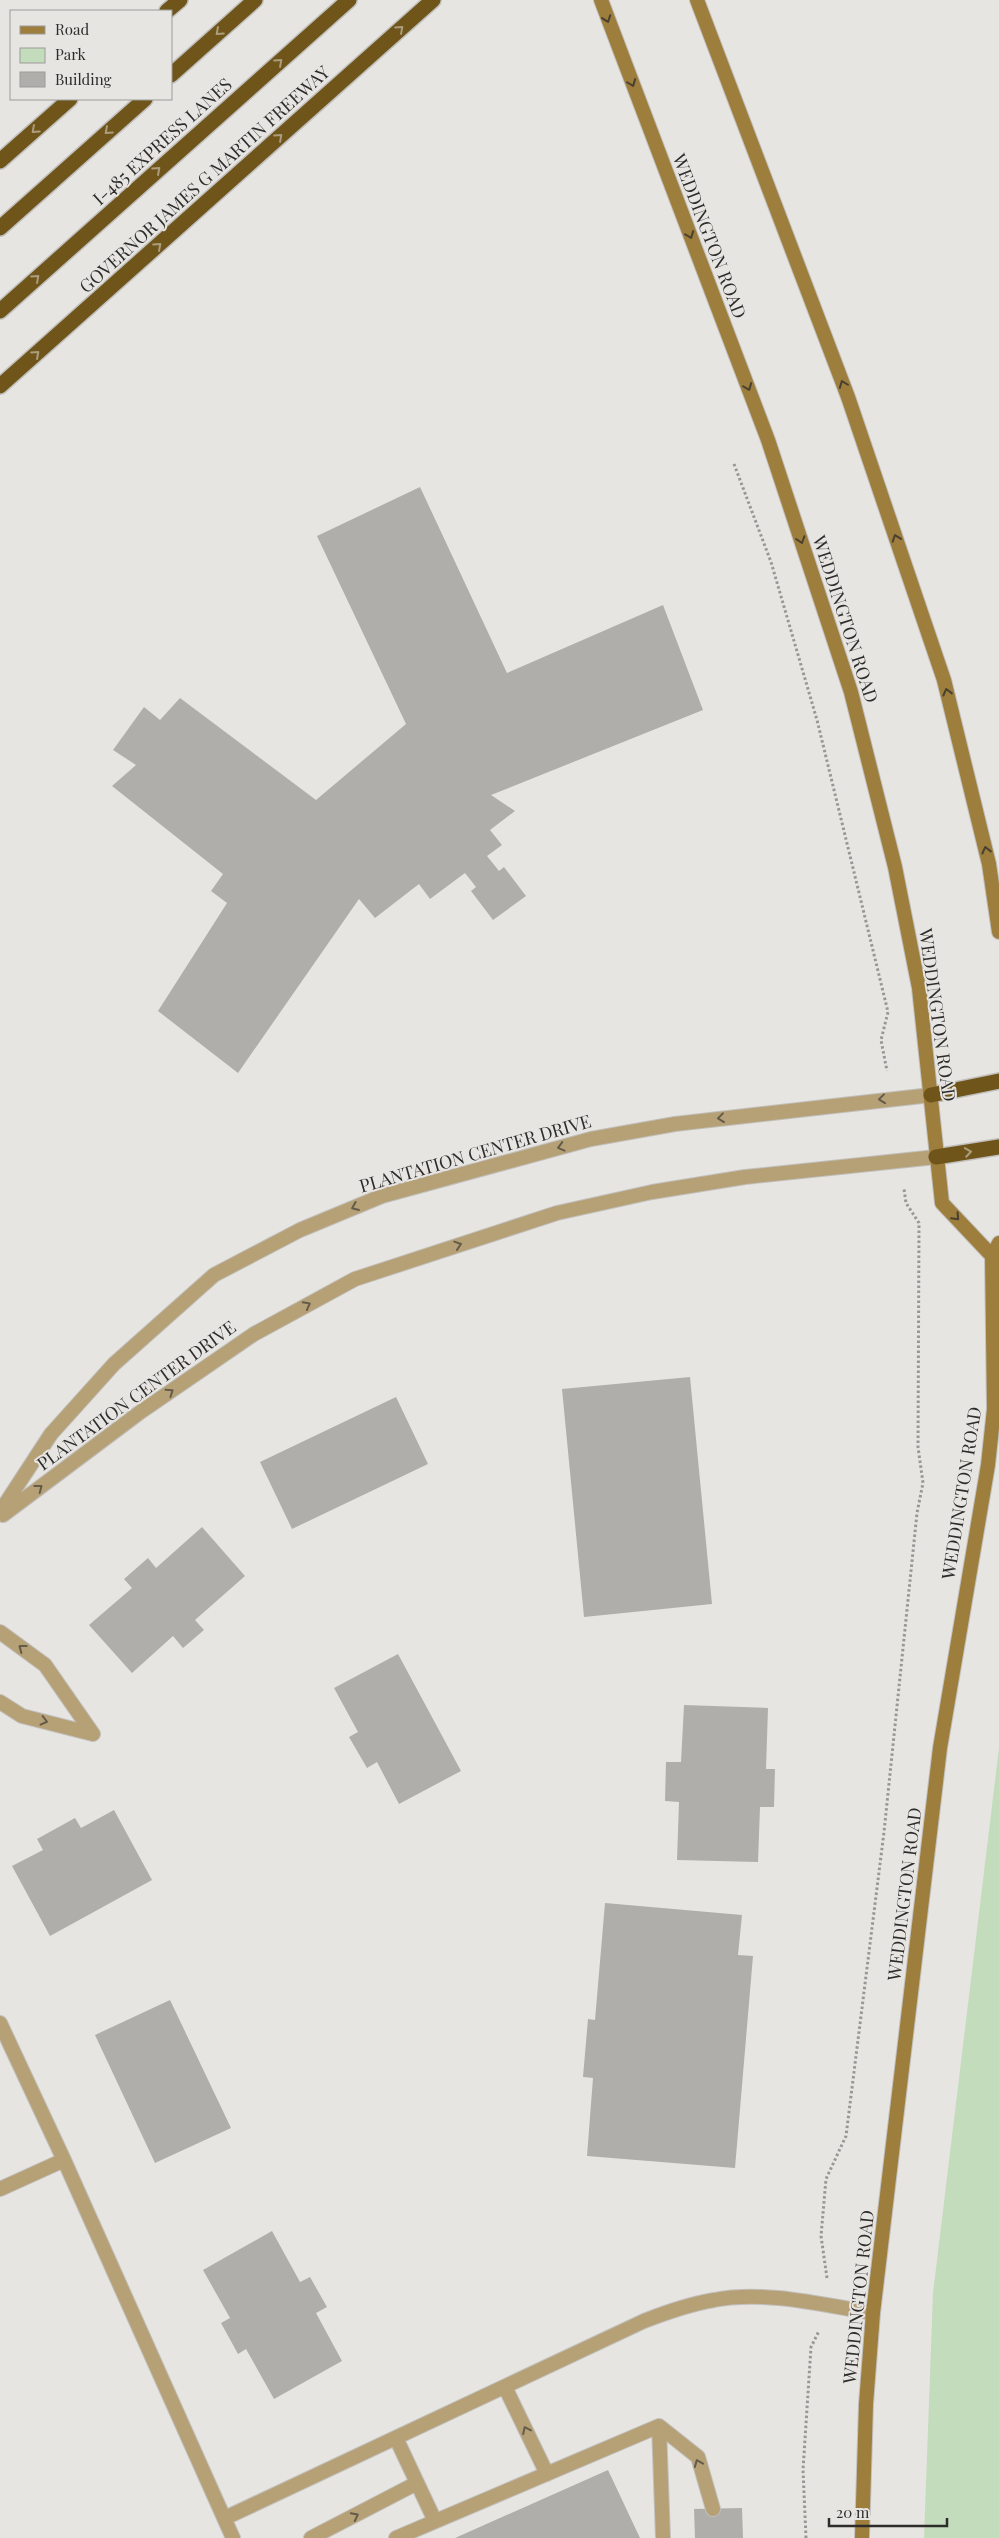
<svg xmlns="http://www.w3.org/2000/svg" width="999" height="2538" font-family="'Playfair Display',serif">
	<style>
		.green { fill: #c3dcbc }
		.building { fill: #b0aeab }
		.lines { fill: none; stroke-linecap: round; stroke-linejoin: round }
		.service-casing { stroke: #c2c0bd; stroke-width: 16 }
		.minor-casing { stroke: #c2c0bd; stroke-width: 16 }
		.secondary-casing { stroke: #c2c0bd; stroke-width: 16 }
		.motorway-casing { stroke: #c2c0bd; stroke-width: 18 }
		.path { stroke: #989795; stroke-width: 3; stroke-dasharray: 2.5 2.5; stroke-linecap: butt }
		.service { stroke: #b6a177; stroke-width: 14 }
		.minor { stroke: #b6a177; stroke-width: 14 }
		.secondary { stroke: #9d7e3d; stroke-width: 14 }
		.motorway { stroke: #6f551a; stroke-width: 15 }
		.oneway { stroke: #494030 }
		.oneway2 { stroke: #ab9d7e }
		.oneway3 { stroke: #645b49 }
		.labels { text-anchor: middle; dominant-baseline: central; stroke-width: 4; stroke-linejoin: round; paint-order: stroke }
		.street-label { font-size: 18px; fill: #2d2c2b; stroke: #e7e5e2 }
	</style>
	<rect width="100%" height="100%" fill="#e7e5e2"/>
	<path class="green" d="M999,1748V2538H924L933,2293Z"/>
	<path class="building" d="M420,487L507,673L663,605L703,710L491,795L515,811L490,830L502,845L487,856L499,871L504,867L526,896L493,920L471,891L476,887L465,873L430,899L419,884L375,918L359,899L238,1073L158,1011L227,903L211,891L223,874L112,786L136,765L113,750L144,707L160,720L180,698L316,800L406,724L317,536Z
		M690,1377L712,1604L584,1617L562,1389Z
		M396,1397L428,1464L292,1529L260,1462Z
		M202,1527L245,1576L195,1620L204,1630L183,1648L173,1636L132,1673L89,1625L132,1588L124,1579L148,1558L156,1568Z
		M398,1654L461,1771L399,1804L377,1762L367,1768L349,1737L358,1732L334,1688Z
		M684,1705L768,1708L766,1769H775L774,1807H760L758,1862L677,1860L679,1802L665,1801L666,1762H681Z
		M114,1810L152,1880L50,1936L12,1866L43,1850L37,1839L75,1818L81,1828Z
		M605,1903L742,1915L738,1955L753,1956L735,2168L587,2156L593,2078L583,2077L588,2019L595,2020Z
		M170,2000L231,2128L155,2163L95,2035Z
		M272,2231L300,2282L310,2277L327,2307L316,2313L342,2361L274,2399L246,2349L238,2354L221,2323L230,2318L203,2270Z
		M608,2470L640,2538H455Z
		M742,2508L743,2538H695L694,2509Z"/>
	<g class="lines">
		<defs>
			<path id="service" d="M0,1632L45,1665L93,1734L22,1716L0,1702
				M0,2023L64,2160
				M0,2189L64,2160L233,2538
				M505,2387L547,2474
				M659,2426L698,2457L713,2509
				M396,2438L435,2521
				M225,2518L644,2321C667,2312 690,2304 714,2300C764,2290 823,2305 873,2313
				M311,2538L417,2483
				M396,2538L659,2426L663,2538"/>
			<path id="minor" d="M0,1512L51,1434L114,1364L214,1275L300,1230L382,1196L591,1139L675,1124L931,1095
				M3,1515L139,1413L254,1334L355,1279L557,1213L652,1192L745,1177L936,1157"/>
			<path id="secondary" d="M601,0L768,440L851,692L895,867L919,988L942,1203L992,1256
				M697,0L848,397L944,680L989,864L999,932
				M862,2538L866,2404L873,2313L940,1748L988,1465L994,1409L992,1256L999,1243"/>
			<path id="motorway" d="M167,11L180,0
				M171,75L255,0
				M0,161L70,99
				M0,228L145,99
				M0,311L349,0
				M0,386L433,0
				M931,1095L999,1081
				M936,1157L999,1147"/>
		</defs>
		<use href="#service" class="service-casing"/>
		<use href="#minor" class="minor-casing"/>
		<use href="#secondary" class="secondary-casing"/>
		<use href="#motorway" class="motorway-casing"/>
		<path class="path" d="M734,464L771,562L817,720L888,1012L881,1040L887,1071
			M827,2278L821,2236L826,2179L846,2136L884,1832L917,1513L923,1483L918,1447L919,1223L906,1203L904,1189
			M806,2538L803,2470L811,2347L819,2331"/>
		<use href="#service" class="service"/>
		<use href="#minor" class="minor"/>
		<use href="#secondary" class="secondary"/>
		<use href="#motorway" class="motorway"/>
	</g>
	<defs><path id="oneway-chevron" d="M-2-3.5L2.5 0L-2 3.5" fill="none" stroke-width="1.6" stroke-linecap="round" stroke-linejoin="round" transform="scale(1.25)"/></defs>
	<g class="oneway">
		<use href="#oneway-chevron" transform="translate(607 19) rotate(70)"/>
		<use href="#oneway-chevron" transform="translate(632 83) rotate(69)"/>
		<use href="#oneway-chevron" transform="translate(690 235) rotate(69)"/>
		<use href="#oneway-chevron" transform="translate(843 384) rotate(-111)"/>
		<use href="#oneway-chevron" transform="translate(748 387) rotate(69)"/>
		<use href="#oneway-chevron" transform="translate(896 538) rotate(-109)"/>
		<use href="#oneway-chevron" transform="translate(801 540) rotate(72)"/>
		<use href="#oneway-chevron" transform="translate(947 692) rotate(-104)"/>
		<use href="#oneway-chevron" transform="translate(986 850) rotate(-104)"/>
		<use href="#oneway-chevron" transform="translate(956 1217) rotate(47)"/>
	</g>
	<g class="oneway2">
		<use href="#oneway-chevron" transform="translate(400 29) rotate(-42)"/>
		<use href="#oneway-chevron" transform="translate(219 32) rotate(138)"/>
		<use href="#oneway-chevron" transform="translate(279 62) rotate(-42)"/>
		<use href="#oneway-chevron" transform="translate(35 130) rotate(138)"/>
		<use href="#oneway-chevron" transform="translate(108 131) rotate(138)"/>
		<use href="#oneway-chevron" transform="translate(279 137) rotate(-42)"/>
		<use href="#oneway-chevron" transform="translate(157 170) rotate(-42)"/>
		<use href="#oneway-chevron" transform="translate(158 246) rotate(-42)"/>
		<use href="#oneway-chevron" transform="translate(36 278) rotate(-42)"/>
		<use href="#oneway-chevron" transform="translate(36 354) rotate(-42)"/>
		<use href="#oneway-chevron" transform="translate(968 1152) rotate(-9)"/>
	</g>
	<g class="oneway3">
		<use href="#oneway-chevron" transform="translate(882 1099) rotate(173)"/>
		<use href="#oneway-chevron" transform="translate(721 1118) rotate(173)"/>
		<use href="#oneway-chevron" transform="translate(561 1147) rotate(165)"/>
		<use href="#oneway-chevron" transform="translate(355 1207) rotate(157)"/>
		<use href="#oneway-chevron" transform="translate(458 1245) rotate(-18)"/>
		<use href="#oneway-chevron" transform="translate(307 1305) rotate(-28)"/>
		<use href="#oneway-chevron" transform="translate(170 1392) rotate(-35)"/>
		<use href="#oneway-chevron" transform="translate(39 1488) rotate(-37)"/>
		<use href="#oneway-chevron" transform="translate(22 1648) rotate(-143)"/>
		<use href="#oneway-chevron" transform="translate(44 1721) rotate(14)"/>
		<use href="#oneway-chevron" transform="translate(526 2430) rotate(-116)"/>
		<use href="#oneway-chevron" transform="translate(698 2463) rotate(-112)"/>
		<use href="#oneway-chevron" transform="translate(355 2516) rotate(-27)"/>
	</g>
	<g class="labels">
		<g class="street-label">
			<text transform="translate(162 141) rotate(-42)">I-485 EXPRESS LANES</text>
			<text transform="translate(204 179) rotate(-42)">GOVERNOR JAMES G MARTIN FREEWAY</text>
			<text transform="translate(710 236) rotate(69)">WEDDINGTON ROAD</text>
			<text transform="translate(846 619) rotate(72)">WEDDINGTON ROAD</text>
			<text transform="translate(938 1015) rotate(82)">WEDDINGTON ROAD</text>
			<text transform="translate(475 1153) rotate(-16)">PLANTATION CENTER DRIVE</text>
			<text transform="translate(136 1395) rotate(-36)">PLANTATION CENTER DRIVE</text>
			<text transform="translate(961 1493) rotate(-81)">WEDDINGTON ROAD</text>
			<text transform="translate(904 1894) rotate(-83)">WEDDINGTON ROAD</text>
			<text transform="translate(858 2297) rotate(-84)">WEDDINGTON ROAD</text>
		</g>
	</g>
	<rect x="10" y="10" width="162" height="90" fill="#e7e5e2" stroke="#9d9b99"/>
	<rect x="20" y="26" width="25" height="8" fill="#9d7e3d" stroke="#9d9b99"/>
	<text x="55" y="35" font-size="15" fill="#2d2c2b">Road</text>
	<rect x="20" y="48" width="25" height="15" fill="#c3dcbc" stroke="#9d9b99"/>
	<text x="55" y="60" font-size="15" fill="#2d2c2b">Park</text>
	<rect x="20" y="72" width="25" height="15" fill="#b0aeab" stroke="#9d9b99"/>
	<text x="55" y="85" font-size="15" fill="#2d2c2b">Building</text>
	<path d="M829 2518v8h118v-8" fill="none" stroke="#2d2c2b" stroke-width="2.5"/>
	<text x="836" y="2518" font-size="15" fill="#2d2c2b" stroke="#e7e5e2" stroke-width="4" paint-order="stroke">20 m</text>
</svg>
